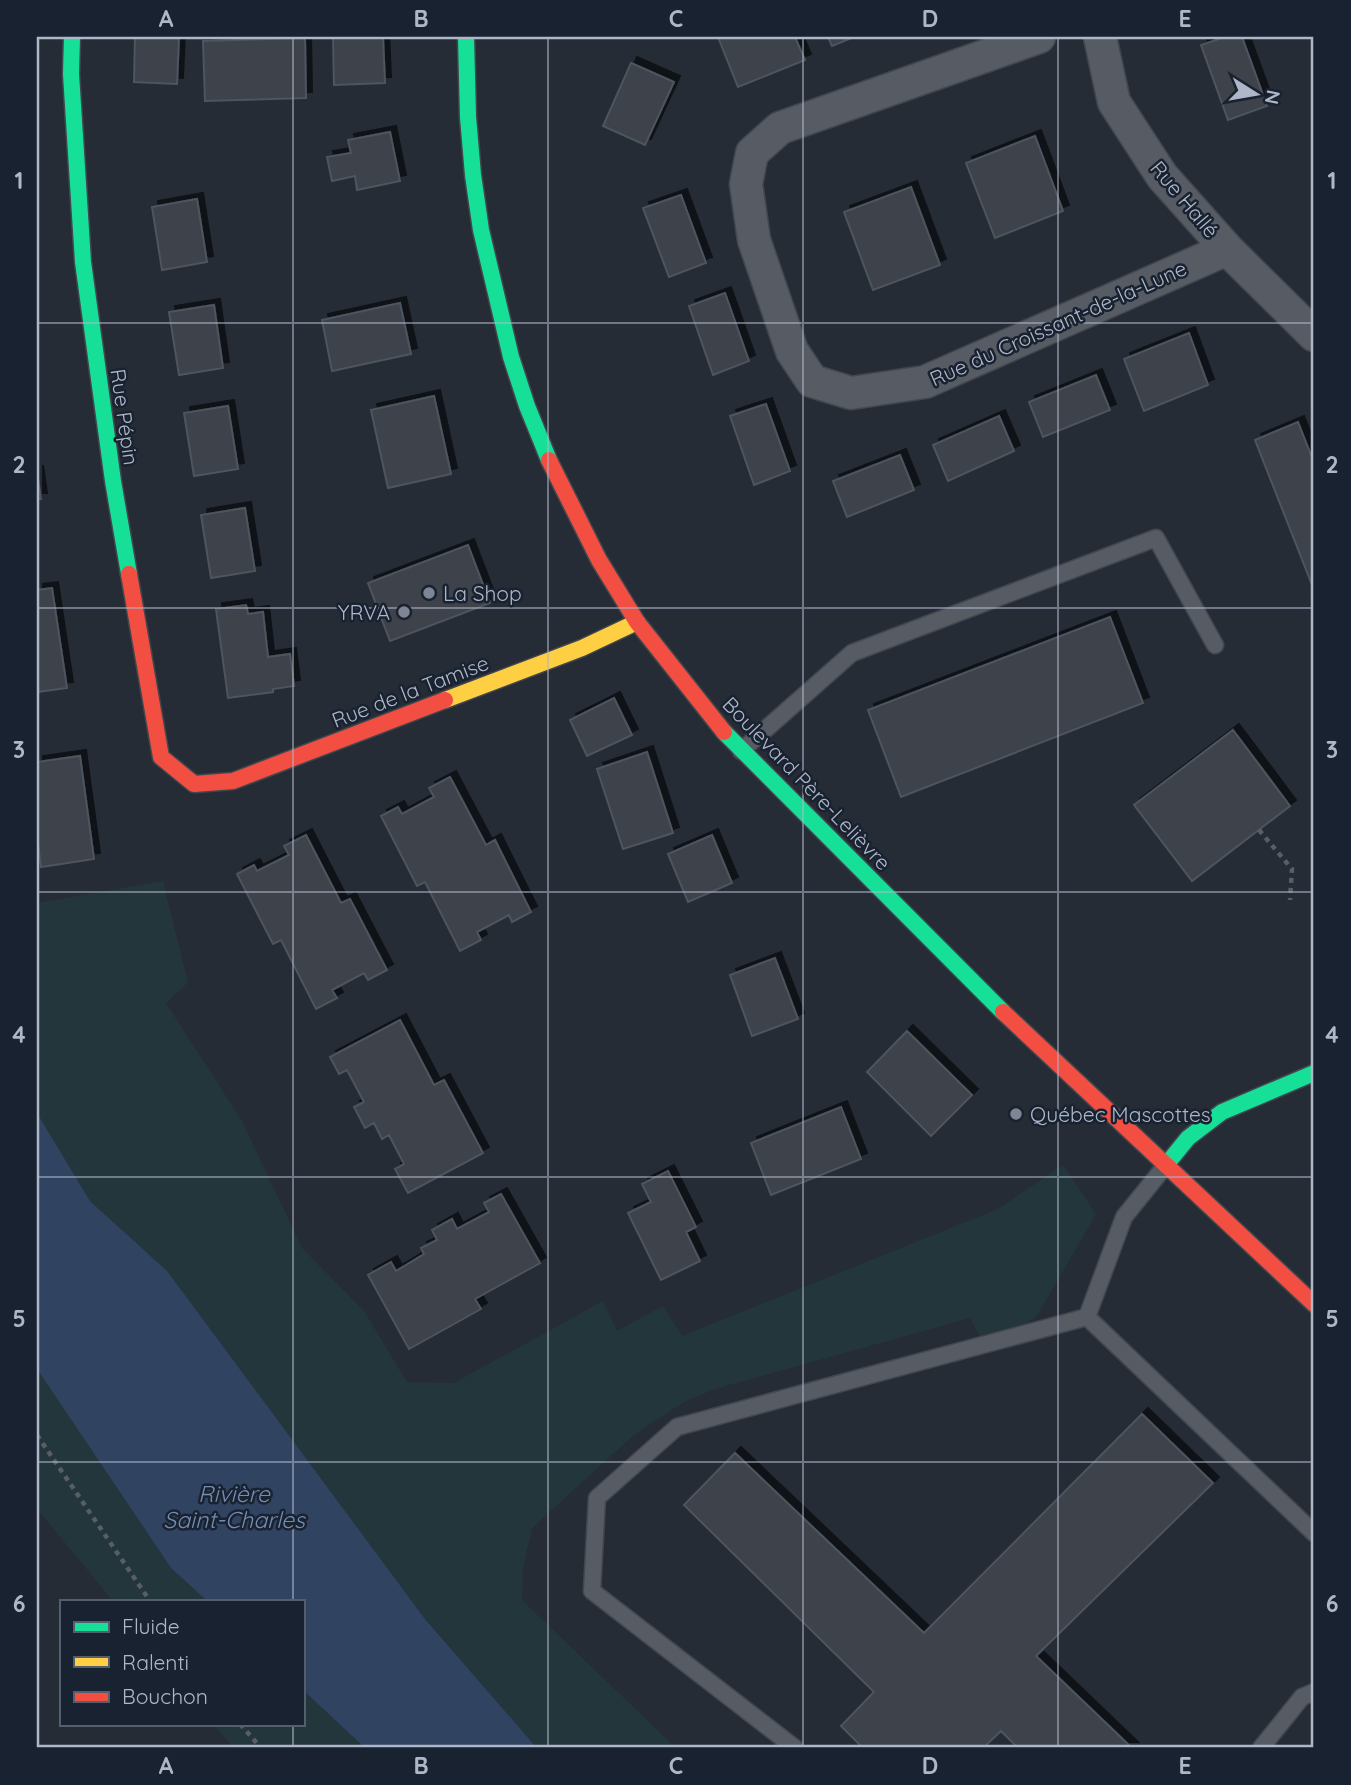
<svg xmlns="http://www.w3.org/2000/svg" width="1351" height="1785" font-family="Quicksand,sans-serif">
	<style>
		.green { fill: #23363c }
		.water { fill: #304361 }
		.building { fill: #3d424c; stroke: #4d545e; stroke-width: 2; filter: url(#shadow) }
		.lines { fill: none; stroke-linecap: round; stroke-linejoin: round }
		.lane-casing { stroke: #42474e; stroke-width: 19 }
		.street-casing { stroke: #42474e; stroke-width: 35 }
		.fast-casing { stroke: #42474e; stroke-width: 19 }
		.slow-casing { stroke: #42474e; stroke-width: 19 }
		.jam-casing { stroke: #42474e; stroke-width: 19 }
		.path { stroke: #585e66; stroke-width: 4.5; stroke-dasharray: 5 5; stroke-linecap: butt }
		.lane { stroke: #565b64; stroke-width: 16 }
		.street { stroke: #565b64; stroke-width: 32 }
		.fast { stroke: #16e098; stroke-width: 16 }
		.slow { stroke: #ffcf43; stroke-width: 16 }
		.jam { stroke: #f24e42; stroke-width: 16 }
		.grid { fill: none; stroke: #aeb7c8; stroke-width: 2; stroke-opacity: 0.55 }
		.poi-dot { fill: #7e8695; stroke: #192230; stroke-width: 2.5 }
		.labels { text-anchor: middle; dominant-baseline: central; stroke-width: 5; stroke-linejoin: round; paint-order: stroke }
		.street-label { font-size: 21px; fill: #aeb7c8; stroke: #192230 }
		.poi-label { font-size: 21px; fill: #aeb7c8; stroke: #192230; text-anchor: start }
		.water-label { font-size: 23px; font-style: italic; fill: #748cb2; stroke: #192230 }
		.neatline { fill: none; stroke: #aeb7c8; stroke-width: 2.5 }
		.grid-label { font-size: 23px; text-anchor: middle; font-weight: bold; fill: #aeb7c8 }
	</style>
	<defs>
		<filter id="shadow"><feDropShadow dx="6" dy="-6" stdDeviation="0" flood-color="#0009"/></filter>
	</defs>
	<rect width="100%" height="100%" fill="#262c36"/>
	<path class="green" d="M163,881L188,983L166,1003L242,1121L302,1248L364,1311L407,1382L454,1383L603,1301L617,1331L663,1306L682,1336L998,1209L1063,1165L1096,1214L1037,1316L1014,1332L983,1342L970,1318L715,1389L684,1402L635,1434L532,1528L523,1568L522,1600L676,1748H537L425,1619L167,1272L90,1201L37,1113V903Z
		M37,1369L171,1568L207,1601H113L37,1509Z
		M303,1690L365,1748H234L213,1724H303Z"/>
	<path class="water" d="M37,1113L90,1201L167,1271L425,1619L537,1748H365L303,1690V1601H207L171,1568L37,1369Z"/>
	<path class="building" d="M135,37H179L177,84L134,82Z
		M333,37H383L385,83L334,85Z
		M718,37H795L805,60L738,87Z
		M828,37H854L832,46Z
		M1225,37H1242L1267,106L1228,120L1201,45Z
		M305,38L306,98L205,101L203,41Z
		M631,63L674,82L645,145L603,126Z
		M390,132L400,181L357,190L355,176L332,181L327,157L351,153L348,140Z
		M1035,136L1063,211L995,238L966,163Z
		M911,187L940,265L873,290L844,212Z
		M681,195L706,263L669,277L643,208Z
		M197,199L207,262L162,270L152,207Z
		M725,293L749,361L713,375L689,306Z
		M400,303L411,354L332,371L322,320Z
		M214,305L223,368L179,375L169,312Z
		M1189,333L1208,385L1144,411L1124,359Z
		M1096,375L1110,410L1043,437L1029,402Z
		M434,396L451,474L388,488L371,410Z
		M766,404L790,471L754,485L730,416Z
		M228,406L238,469L194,476L184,413Z
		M999,416L1014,451L948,481L933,445Z
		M1298,422L1314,463V590L1255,440Z
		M900,455L914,490L847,517L833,481Z
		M37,471L41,499H37Z
		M245,508L255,571L211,578L201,515Z
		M468,545L490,603L390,641L368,583Z
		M52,588L67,688L37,692V590Z
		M246,605L248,614L263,612L268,657L290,654L294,686L273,689V692L228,698L216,609Z
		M1110,617L1143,703L901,797L868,710Z
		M614,698L632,735L587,756L570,720Z
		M1233,730L1290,806L1192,881L1134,805Z
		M647,752L673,833L623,849L597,769Z
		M80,756L94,859L41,867L37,835V762Z
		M450,777L486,845L495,840L531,912L512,922L509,915L477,932L481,940L460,951L425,882L417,886L381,816L398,807L402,814L434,797L429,788Z
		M306,835L341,903L350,899L387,970L368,980L364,973L332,990L337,998L316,1009L281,940L273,944L237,874L254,865L257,871L289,855L284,846Z
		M712,835L732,883L688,902L668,854Z
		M775,958L798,1019L752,1036L730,975Z
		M400,1020L434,1085L444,1080L483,1153L408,1193L395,1169L404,1164L389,1135L382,1139L374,1123L365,1128L354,1107L364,1102L347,1070L339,1074L330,1057Z
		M907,1031L972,1095L931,1136L867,1072Z
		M841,1107L861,1159L771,1195L751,1143Z
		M668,1171L696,1227L686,1232L700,1261L661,1280L628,1213L651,1202L642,1184Z
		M501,1194L540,1263L475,1299L481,1309L409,1349L368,1275L391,1262L396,1271L424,1254L421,1248L437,1240L432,1230L452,1219L457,1229L489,1212L484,1203Z
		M1142,1414L1213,1483L1036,1656L1132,1748H1018L1001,1731L983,1748H863L841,1726L874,1692L684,1505L735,1453L924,1633Z"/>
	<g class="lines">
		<defs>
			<path id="lane" d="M741,751L852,653L1156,538L1215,645
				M1087,1317L1314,1533
				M1087,1317L1124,1217L1166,1165
				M795,1748L592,1591L597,1498L677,1427L1087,1317
				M1261,1748L1302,1697L1314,1692"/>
			<path id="street" d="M1039,37L780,128L752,153L746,184L754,240L792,351L812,381L851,393L925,382L1227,249
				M1100,37L1114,102L1162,176L1227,249L1314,335"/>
			<path id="fast" d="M72,37L71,74L83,262L113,481L129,574
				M466,37L468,117L473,175L481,230L511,357L527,406L549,460
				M724,732L1003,1012
				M1166,1165L1188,1138L1222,1112L1314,1073"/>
			<path id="slow" d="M445,700L582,648L637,622"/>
			<path id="jam" d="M549,460L599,560L637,622L724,732
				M129,574L161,757L194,784L233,781L445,700
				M1003,1012L1314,1304"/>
		</defs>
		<use href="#lane" class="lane-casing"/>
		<use href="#street" class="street-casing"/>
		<use href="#fast" class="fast-casing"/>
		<use href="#slow" class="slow-casing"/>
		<use href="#jam" class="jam-casing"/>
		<path class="path" d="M1259,830L1292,869L1290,900
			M37,1435L150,1601
			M240,1724L261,1748"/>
		<use href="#lane" class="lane"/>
		<use href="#street" class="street"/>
		<use href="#fast" class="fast"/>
		<use href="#slow" class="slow"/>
		<use href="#jam" class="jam"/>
	</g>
	<path class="grid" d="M293,37V1601M548,37V1748M803,37V1748M1058,37V1748M37,323H1314M37,608H1314M37,892H1314M37,1177H1314M37,1462H1314M293,1724V1748"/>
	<g class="poi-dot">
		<circle cx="429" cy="593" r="7"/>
		<circle cx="404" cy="612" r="7"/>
		<circle cx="1016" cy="1114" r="7"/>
	</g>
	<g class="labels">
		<g class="street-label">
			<text transform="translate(1185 199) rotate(50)">Rue Hallé</text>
			<text transform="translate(1058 323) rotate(-24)">Rue du Croissant-de-la-Lune</text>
			<text transform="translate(125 417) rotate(82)">Rue Pépin</text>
			<text transform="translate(410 691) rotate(-21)">Rue de la Tamise</text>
			<text transform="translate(807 783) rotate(46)">Boulevard Père-Lelièvre</text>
		</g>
		<g class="poi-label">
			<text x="443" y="593">La Shop</text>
			<text x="390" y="612" text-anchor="end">YRVA</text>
			<text x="1030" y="1114">Québec Mascottes</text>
		</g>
		<g class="water-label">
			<text x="234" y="1493">Rivière<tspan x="234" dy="26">Saint-Charles</tspan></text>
		</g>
	</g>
	<rect width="1351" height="1785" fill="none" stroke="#192230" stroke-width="77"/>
	<rect x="60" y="1600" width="245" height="126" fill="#192230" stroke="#555e6d" stroke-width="2"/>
	<rect x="74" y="1622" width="35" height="10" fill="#16e098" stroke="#555e6d" stroke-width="2"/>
	<text x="122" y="1634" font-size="21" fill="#aeb7c8">Fluide</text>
	<rect x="74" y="1657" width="35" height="10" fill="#ffcf43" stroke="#555e6d" stroke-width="2"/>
	<text x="122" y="1670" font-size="21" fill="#aeb7c8">Ralenti</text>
	<rect x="74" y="1692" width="35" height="10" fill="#f24e42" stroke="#555e6d" stroke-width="2"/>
	<text x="122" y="1704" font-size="21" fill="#aeb7c8">Bouchon</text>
	<g transform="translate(1256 94) rotate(101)" stroke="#192230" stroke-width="5" paint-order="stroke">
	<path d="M0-5L12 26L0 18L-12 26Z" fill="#aeb7c8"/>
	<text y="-10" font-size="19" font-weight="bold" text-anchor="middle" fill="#aeb7c8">N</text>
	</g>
	<rect x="38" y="38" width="1274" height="1708" class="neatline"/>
	<g class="grid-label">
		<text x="166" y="27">A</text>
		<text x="421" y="27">B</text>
		<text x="676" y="27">C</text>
		<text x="930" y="27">D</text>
		<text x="1185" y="27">E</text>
		<text x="19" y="189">1</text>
		<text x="1332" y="189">1</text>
		<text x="19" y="473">2</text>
		<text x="1332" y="473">2</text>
		<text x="19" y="758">3</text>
		<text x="1332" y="758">3</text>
		<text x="19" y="1043">4</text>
		<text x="1332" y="1043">4</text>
		<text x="19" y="1327">5</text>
		<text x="1332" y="1327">5</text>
		<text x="19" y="1612">6</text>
		<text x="1332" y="1612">6</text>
		<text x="166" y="1774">A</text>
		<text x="421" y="1774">B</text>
		<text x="676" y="1774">C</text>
		<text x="930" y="1774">D</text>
		<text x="1185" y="1774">E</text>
	</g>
</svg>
